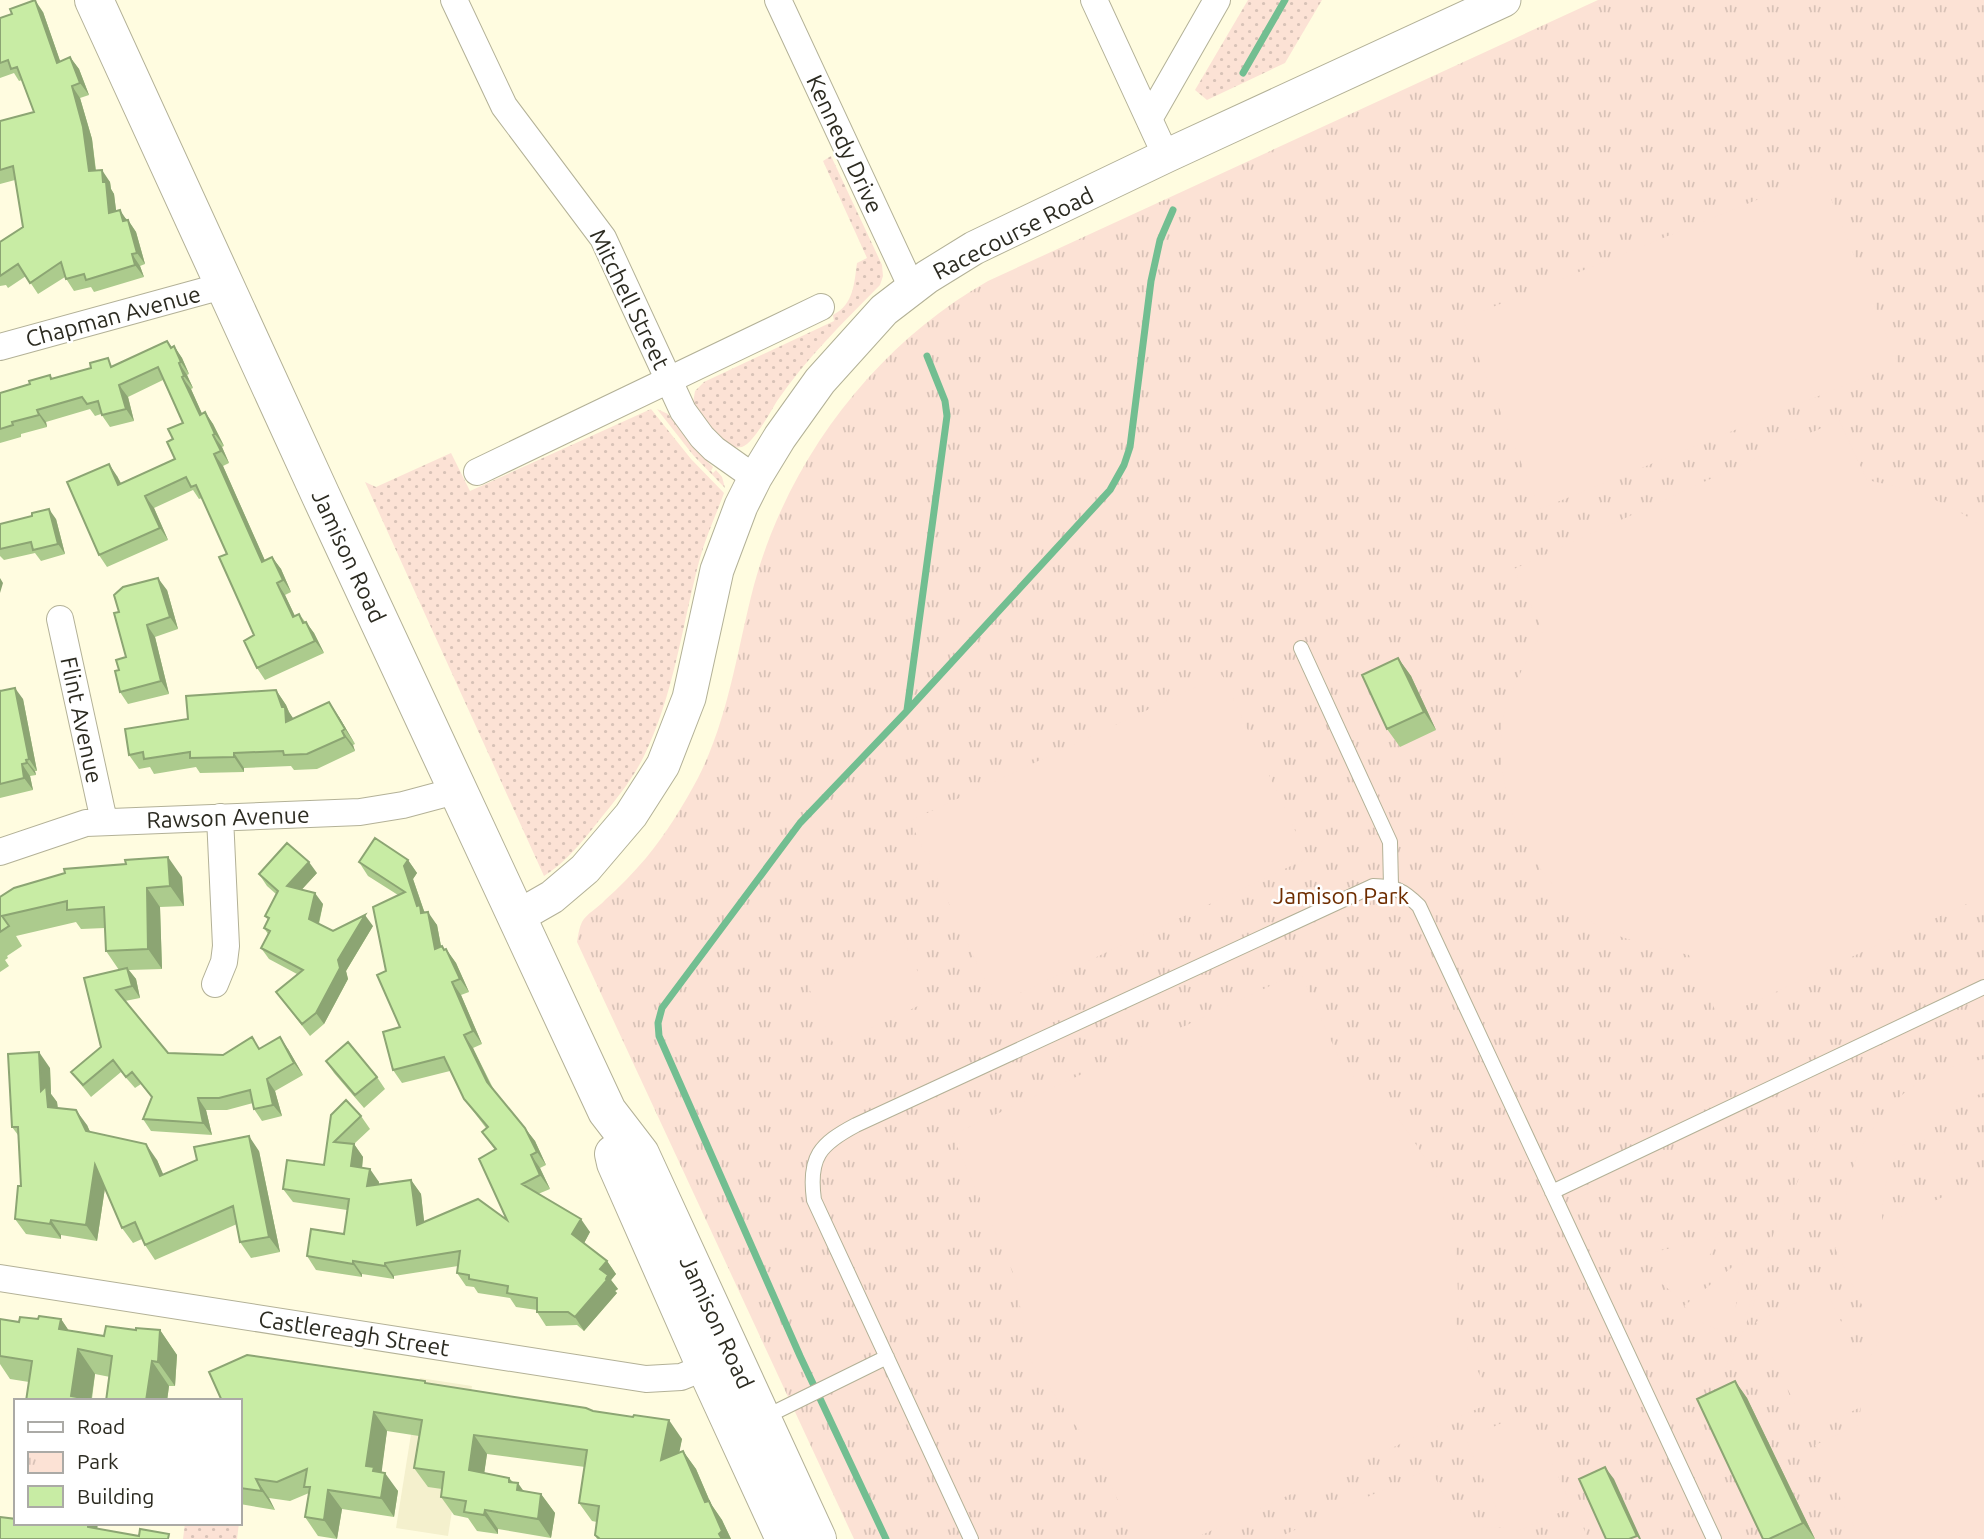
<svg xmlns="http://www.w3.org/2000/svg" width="1984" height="1539" font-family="Ubuntu,sans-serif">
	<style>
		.built { fill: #f4f0cd }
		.grass { fill: url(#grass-dots) }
		.park { fill: url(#park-tufts) }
		.pitch { fill: #fce2d5; fill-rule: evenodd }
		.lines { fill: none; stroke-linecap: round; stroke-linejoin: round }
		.stream { stroke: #72be91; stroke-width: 7 }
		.service-casing { stroke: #b3b197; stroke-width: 16 }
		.minor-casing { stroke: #b3b197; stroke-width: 28 }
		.tertiary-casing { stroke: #b3b197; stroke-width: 35 }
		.secondary-casing { stroke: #b3b197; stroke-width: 40 }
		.service { stroke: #fff; stroke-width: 14 }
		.minor { stroke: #fff; stroke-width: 26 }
		.tertiary { stroke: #fff; stroke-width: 33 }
		.secondary { stroke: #fff; stroke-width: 38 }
		.wall { fill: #accb8d }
		.shaded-wall { fill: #8ca573 }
		.building { fill: #c8eca4; stroke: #8ca573; stroke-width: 2 }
		.labels { text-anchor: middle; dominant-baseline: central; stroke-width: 5; stroke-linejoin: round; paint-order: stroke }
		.street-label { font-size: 23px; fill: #2c2b21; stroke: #fff }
		.park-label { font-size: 23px; fill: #6e2d00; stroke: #fff }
	</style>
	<defs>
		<pattern id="grass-dots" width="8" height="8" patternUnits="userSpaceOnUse" patternTransform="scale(1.75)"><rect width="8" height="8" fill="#fce2d5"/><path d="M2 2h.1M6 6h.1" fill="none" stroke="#d8c2b7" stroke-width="1.8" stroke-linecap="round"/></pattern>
		<pattern id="park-tufts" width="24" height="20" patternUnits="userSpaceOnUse" patternTransform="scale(1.75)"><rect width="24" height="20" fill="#fce2d5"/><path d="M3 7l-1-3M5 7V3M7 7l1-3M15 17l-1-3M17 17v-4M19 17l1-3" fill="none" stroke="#d8c2b7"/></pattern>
	</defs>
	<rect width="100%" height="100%" fill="#fffce0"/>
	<path class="built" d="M420,1378L472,1386L448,1536L396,1528Z"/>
	<path class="grass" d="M1248,0H1322L1285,63L1207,100L1195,90Z
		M831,156L882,265L883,276L880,285C844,322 807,357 777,401C771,411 753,444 742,447C719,452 704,418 693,403L695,391L704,382L834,321L833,315C854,304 854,284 857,263L867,258L823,161Z
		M651,409L691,459L724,493C716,515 706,536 700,558C682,625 674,696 643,758C631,782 613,803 597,823C582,842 565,863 544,876L365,482L376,487L451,453L470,491Z
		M657,409L668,414L690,444L713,467L711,471L713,473L716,470L722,477L725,488L693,455Z
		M185,1523H239L237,1539H183Z"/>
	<path class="park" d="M1598,0H1984V1539H854L577,942C578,936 579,928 582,922C586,914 599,907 605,900C620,887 633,873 646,858C666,834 683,806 698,778C729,717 737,650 754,585C788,460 875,345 988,281Z"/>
	<path class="pitch" d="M1821,174L1898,364L1540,509L1463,319Z
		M1839,420L1867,480C1909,489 1950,501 1984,529V896L1719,1018L1689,955C1661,948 1629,942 1602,929C1593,924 1585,915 1577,909C1524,864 1495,793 1502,723C1505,698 1530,654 1543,631L1514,569Z
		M1222,675L1308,858L996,1004L910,821Z
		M904,942L931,1000L834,1045L808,986Z
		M1300,972L1343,1067L1394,1112L1436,1174L1455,1236L1459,1311L1454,1319L1492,1402L1193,1539H1136L1087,1435L1078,1429L1029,1358L1015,1277L952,1135Z
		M1984,1059V1093L1960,1100L1930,1117L1959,1189L1984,1178V1539H1860L1815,1445L1858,1425L1861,1407L1808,1432L1756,1322L1825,1289L1867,1374L1870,1357L1879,1341L1835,1248L1848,1241C1848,1228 1845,1212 1846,1198C1852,1146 1893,1089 1942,1070C1956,1065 1970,1062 1984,1059ZM1920,1128L1945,1196L1882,1225C1882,1188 1889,1153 1920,1128Z
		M1825,1114L1828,1115L1793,1204L1796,1206L1776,1257H1772L1728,1370L1725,1369L1769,1255L1766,1254L1785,1203H1789Z
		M1719,1232L1724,1233L1725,1239L1718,1242L1681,1300L1659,1281L1650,1253L1715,1238Z
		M1741,1257L1745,1262L1740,1266L1733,1334L1705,1325L1684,1306L1736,1264V1259Z
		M1529,1411L1572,1507L1516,1532L1526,1539H1275L1431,1468L1457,1526L1505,1528L1466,1439Z
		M1581,1522L1588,1539H1543L1580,1522Z"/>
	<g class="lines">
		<path class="stream" d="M1243,73L1285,0
			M907,710L947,416L945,401L927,356
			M886,1539L800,1356L659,1036L658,1023L662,1008L800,823L906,712L1110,490L1124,465L1130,447L1151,281L1160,240L1173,210"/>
		<defs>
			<path id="service" d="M1301,648L1390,842L1391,886
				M1552,1192L1984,987
				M763,1418L887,1357
				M971,1539L814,1200C808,1157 820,1144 856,1125L1373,886C1396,887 1403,890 1419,906L1714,1539"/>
			<path id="minor" d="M454,0L504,106L603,238L683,411L702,437L714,449L755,478
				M778,0L912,288
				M1094,0L1166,156
				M1149,119L1217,0
				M0,347L226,285
				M477,472L821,307
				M60,619L104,821
				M0,852L86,823L360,812L403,805L459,790
				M215,984L224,962L226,946L220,817
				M0,1278L646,1379L681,1377L706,1367"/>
			<path id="tertiary" d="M517,917L552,897L585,869L631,815L663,765L689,698L717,570L741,506L755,478L780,437L820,381L884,310L927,277L974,248L1166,156L1504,0"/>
			<path id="secondary" d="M94,0L321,496L607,1111L640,1154L817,1539
				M614,1154L616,1163L706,1367L785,1539"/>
		</defs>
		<use href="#service" class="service-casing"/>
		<use href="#minor" class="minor-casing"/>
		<use href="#tertiary" class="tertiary-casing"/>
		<use href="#secondary" class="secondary-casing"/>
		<use href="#service" class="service"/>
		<use href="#minor" class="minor"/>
		<use href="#tertiary" class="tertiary"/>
		<use href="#secondary" class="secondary"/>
	</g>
	<path class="wall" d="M43,12L60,61L70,57L79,69L89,95L80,98L92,139L96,170L110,182L111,189L114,194L116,211L128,220L136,232L145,264L140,266L144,277L94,292L91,287L74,291L65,277L38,294L26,276L8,288L6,285L0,286V242L23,227L15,180L0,184V121L34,112L22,80L19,81L14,73L0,78V18Z
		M167,341L172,347L174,346L182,358L189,374L187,375L193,388L191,389L202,414L205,412L213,424L224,446L222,447L229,463L223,466L265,561L272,557L281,569L291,592L285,595L295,616L299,614L314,633L324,653L265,680L257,668L254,635L227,554L202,498L199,499L193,490L154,508L168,540L107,567L99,555L117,476L121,483L175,459L173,439L183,423L163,380L128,397L134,421L110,427L101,414L95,416L90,409L46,422L47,427L21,434V437L0,443V393L52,379L113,366Z
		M56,519L65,554L41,561L35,553L4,560L0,556V524Z
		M167,590L178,629L155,637L169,694L128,704L120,692L119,670L126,657L119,612Z
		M1398,658L1411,676L1436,730L1400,747L1387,729Z
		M0,689L1,691L23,699L37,771H35L36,775L30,776L33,790L0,798Z
		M276,690L286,705L289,712L293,719L339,717L355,744L353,745L355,751L317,769L294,770L291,766L244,768V772L200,773L196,767L154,774L150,767L139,769L129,755L188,719Z
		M408,860L417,873L413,879L424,911L437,925L441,946L445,950L446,949L456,963L469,992L461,995L482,1044L473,1048L494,1090L535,1141L546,1165L540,1168L550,1189L538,1194L590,1232L584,1243L607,1261L616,1274L611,1280L618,1289L615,1291L617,1293L584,1331L577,1325L546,1326L537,1312V1310L516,1307L510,1298L478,1293L474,1287L466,1286L457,1273L458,1266L394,1276V1279L362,1274V1277L316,1270L307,1256L344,1234L347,1210L293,1202L283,1189L324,1165L331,1115L361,1116L370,1129L354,1144L363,1157L362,1167L379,1182V1184L411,1180L421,1194L424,1222L507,1220L495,1150L482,1132L486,1128L464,1099L450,1071L402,1083L393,1070L400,1027L386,971L398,895L368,876L359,862Z
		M317,873L302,889L323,904L319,924L333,931L373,926L346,971L348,979L324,1024L310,1036L276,992L297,974L269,959L261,948L268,934L264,928L268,920L265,916L276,894L267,886L259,874Z
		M182,877L184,906L160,907L162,969L129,970L136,979L140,998L125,1001L168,1053L223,1055L260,1049H288L303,1075L275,1091L282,1116L262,1121L254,1109L253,1103L227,1110H206L212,1135L151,1131L143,1119L152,1098L141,1084L135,1088L121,1072L91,1097L71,1072L101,1047L119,970L106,951L105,928L81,929L76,922L16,936L22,946L7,956L8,958L5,960L9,966L0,972V897Z
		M326,1061L377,1077L385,1089L364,1108L334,1073Z
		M50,1068L51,1094L57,1102L58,1108L87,1125L90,1132L157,1160L163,1175L259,1151L280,1252L251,1258L240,1242L237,1224L155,1260L145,1245L142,1239L133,1243L122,1228L105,1188L97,1241L61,1235V1239L26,1234L15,1219L21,1186L18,1135L12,1127Z
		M0,1319L19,1322L38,1319H61L68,1330L104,1336L136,1330H160L177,1355L175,1386H169L167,1401H106L110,1377L95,1374L92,1399L26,1401L29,1382L10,1379L0,1364Z
		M425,1381L427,1384L593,1411L682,1439L679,1452L683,1451L696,1469L711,1504L722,1520L731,1539H597L595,1535L597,1522L592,1521L579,1503L585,1467L487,1454L484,1473L509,1478L513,1482L524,1491L541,1494L555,1513L551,1538L498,1529V1534L477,1531L468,1518L454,1515L441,1497L442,1489L428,1487L414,1468L419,1436L387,1431L381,1472L398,1491L394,1517L342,1509L337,1539L318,1536L305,1517L309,1493L290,1501L269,1498L275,1510L240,1504V1401Z
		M1735,1381L1747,1398L1815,1539H1763Z"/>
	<path class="shaded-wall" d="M35,0L43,12L65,75L57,63Z
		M70,57L79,69L89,95L80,83Z
		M72,86L80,98L92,139L97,183L89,171Z
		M102,170L110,182L111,189L114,194L118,225L109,213Z
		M120,210L128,222L123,221Z
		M128,220L136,232L145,264L137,253Z
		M132,254L140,266L144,277L135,265Z
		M174,346L182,358L189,374L181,362Z
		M179,363L187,375L193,388L184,376Z
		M182,377L191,389L208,427L200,415Z
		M119,385L128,397L134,421L126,409Z
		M37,410L46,422L47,427L39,415Z
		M205,412L213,424L224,446L215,434Z
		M213,435L222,447L229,463L221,451Z
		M214,454L223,466L271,574L262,562Z
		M109,464L117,476L127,496L118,485Z
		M145,496L154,508L168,540L160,528Z
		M49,509L56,519L65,554L58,544Z
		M272,557L281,569L291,592L283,580Z
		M0,578L3,583L0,593Z
		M158,578L167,590L178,629L170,617Z
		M277,583L285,595L301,629L293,617Z
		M306,622L314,633L324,653L315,641Z
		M147,625L155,637L169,694L161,681Z
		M1398,658L1411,676L1436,730L1424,712Z
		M15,688L23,699L37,771L29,759Z
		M276,690L286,705L289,712L295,721L286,722Z
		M329,702L339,717L355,744L345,729Z
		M342,731L353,745L355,751L345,737Z
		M234,753L244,768V772L234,757Z
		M26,760L35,771L36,775L27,763Z
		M22,764L30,776L33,790L24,778Z
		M168,857L182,877L184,906L170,886Z
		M408,860L417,873L413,879L424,911L429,919L421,913L417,906L404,866Z
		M309,862L317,873L295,897L287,886Z
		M147,888L160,907L162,969L148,949Z
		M315,893L323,904L317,930L309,919Z
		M428,912L437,925L444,962L435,949Z
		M365,915L373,926L346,971L348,979L324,1024L316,1013L338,960Z
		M442,946L450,957L446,949L456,963L469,992L460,979Z
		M127,968L136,979L140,998L132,986Z
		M452,982L461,995L482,1044L473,1031Z
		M464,1035L473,1048L496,1096L487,1082Z
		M280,1037L288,1049L303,1075L294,1063Z
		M39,1052L50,1068L51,1094L57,1102L59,1122L48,1107L41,1091Z
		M267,1079L275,1091L282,1116L273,1105Z
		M198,1098L206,1110L212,1135L203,1123Z
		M76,1110L87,1125L97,1147L86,1131Z
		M525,1128L535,1141L546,1165L537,1152Z
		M249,1136L259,1151L280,1252L269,1237Z
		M146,1144L157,1160L171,1192L160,1176Z
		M354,1144L363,1157L361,1179L351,1166Z
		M531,1155L540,1168L550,1189L540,1175Z
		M95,1165L106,1181L97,1241L86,1225Z
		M370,1169L379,1182L377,1199L367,1186Z
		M411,1180L421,1194L426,1238L417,1225Z
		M581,1219L590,1232L582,1247L572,1234Z
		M51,1220L61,1235V1239L50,1224Z
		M353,1261L362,1274V1277L353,1264Z
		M607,1261L616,1274L611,1280L618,1289L615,1291L617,1293L584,1331L575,1317L600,1269Z
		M385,1263L394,1276V1279L385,1266Z
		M61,1319L78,1344L59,1329Z
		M160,1330L177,1355L175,1386L158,1362Z
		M78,1349L95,1374L91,1401L71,1396Z
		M152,1361L169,1386L167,1401H146Z
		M1735,1381L1747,1398L1815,1539L1803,1523Z
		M374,1412L387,1431L381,1477L385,1473L398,1491L394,1517L381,1498L366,1466Z
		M669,1420L682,1439L674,1479L661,1460Z
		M474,1435L487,1454L482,1489L469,1470Z
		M683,1451L696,1469L711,1504L722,1520L731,1539H722Z
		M1605,1467L1614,1479L1641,1539H1639L1637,1536Z
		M509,1478L517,1489L518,1483L531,1502L509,1482Z
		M256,1479L269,1498L275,1510L262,1491Z
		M328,1490L342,1509L337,1539L324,1520Z
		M541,1494L555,1513L551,1538L538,1519Z
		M485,1510L498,1529V1534L484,1515Z
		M88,1523H98L96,1539L88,1527Z"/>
	<path class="building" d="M35,0L57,63L70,57L80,83L72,86L83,127L89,171L102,170L103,182H106L109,213L120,210L123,221L128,220L137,253L132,254L135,265L86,280L84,274L66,279L61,262L30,283L18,264L0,276V242L23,227L13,166L0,170V121L34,112L17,67L11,69L8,60L0,63V18L12,14L10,9Z
		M167,341L171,348L174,346L181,362L179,363L184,376L182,377L200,415L205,412L215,434L213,435L221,451L214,454L262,562L272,557L283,580L277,583L293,617L299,614L303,623L306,622L315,641L257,668L244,641L254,635L219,557L227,554L196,485L191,487L186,477L145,496L160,528L99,555L67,482L109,464L118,485L175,459L167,442L173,439L168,429L183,423L158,367L119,385L126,409L102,415L98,401L87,404L82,397L37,410L39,415L12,422L13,425L0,429V393L30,384L29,381L50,375L51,379L91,368L90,363L108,358L111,367Z
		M49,509L58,544L33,550L31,542L0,549V524L32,516V513Z
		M158,578L170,617L147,625L161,681L120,692L115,671L119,670L116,660L126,657L114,613L119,612L114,595L123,587Z
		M1398,658L1424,712L1387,729L1362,675Z
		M15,688L29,759L26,760L27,763L22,764L24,778L0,784V691Z
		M276,690L282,707H285L286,722L329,702L345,729L342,731L345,737L307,754L284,755L283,751L234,753V757L190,758V752L144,759L143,752L129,755L125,729L188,719L186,696Z
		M375,838L408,860L404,866L417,906L420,905L421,913L428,912L435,949L442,946L444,950L446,949L460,979L452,982L473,1031L464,1035L487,1082L525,1128L537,1152L531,1155L540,1175L522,1184L581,1219L572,1234L607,1261L600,1269L608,1275L606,1279L607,1280L575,1317L568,1312H537V1298L507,1293L508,1286L469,1279V1275L457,1273L460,1251L385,1263V1266L353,1261V1264L307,1256L311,1229L344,1234L349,1199L283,1189L287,1160L324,1165L331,1115L346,1100L361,1116L334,1142L354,1144L351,1166L370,1169L367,1186L411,1180L417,1225L478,1199L507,1220L479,1159L496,1149L482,1132L488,1127L464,1099L444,1057L393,1070L383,1032L400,1027L377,975L386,971L373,907L405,892L359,862Z
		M287,843L309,862L287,886L315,893L309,919L333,931L365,915L338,960L340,968L316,1013L302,1024L276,992L303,970L261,948L270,931L264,928L269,918L265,916L278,891L259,874Z
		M168,857L170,886L147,888L148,949L106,951L104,907L67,910V901L2,916L9,926L0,932V897L14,888L65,873L64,869L126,864L125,860Z
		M127,968L132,986L116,990L168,1053L223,1055L252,1037L259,1049L280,1037L294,1063L267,1079L273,1105L254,1109L250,1090L219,1098H198L203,1123L143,1119L152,1097L132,1072L126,1077L113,1060L83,1085L71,1072L101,1047L84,978Z
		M348,1042L377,1077L355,1095L326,1061Z
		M39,1052L41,1091L46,1086L48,1107L76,1110L86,1131L146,1144L160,1176L197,1160L194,1147L249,1136L269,1237L240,1242L233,1206L145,1245L135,1222L122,1228L95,1165L86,1225L51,1220L50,1224L15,1219L18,1186H21L18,1127H12L8,1054Z
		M39,1316L61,1319L59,1329L104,1336L106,1326L136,1330V1328L160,1330L158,1362L152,1361L146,1401H106L112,1356L78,1349L71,1396L99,1401H26L32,1361L0,1356V1319L19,1322L20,1317L38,1319Z
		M247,1355L425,1381V1383L586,1408L593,1411L633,1417L634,1415L669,1420L661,1460L683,1451L705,1502L709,1501L722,1531L719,1534L722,1539H600L595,1535L599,1506L579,1503L587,1450L474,1435L469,1470L509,1478V1482L518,1483L517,1490L541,1494L538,1519L485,1510L484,1515L464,1512L466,1501L441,1497L444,1472L414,1468L422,1420L374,1412L366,1466L374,1467L373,1471L385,1473L381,1498L328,1490L324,1520L305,1517L310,1487H304L307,1469L277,1482L256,1479L262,1491L240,1488V1401H222L209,1372Z
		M1735,1381L1803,1523L1769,1539H1763L1697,1399Z
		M1605,1467L1637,1536L1629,1539H1606L1579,1479Z
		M0,1517L16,1519V1523H88V1527L139,1536L140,1529L169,1534L168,1539H0Z"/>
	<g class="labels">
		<g class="street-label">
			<text transform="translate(845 144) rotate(65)">Kennedy Drive</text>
			<text transform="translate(1013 233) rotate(-27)">Racecourse Road</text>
			<text transform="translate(630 299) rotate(64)">Mitchell Street</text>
			<text transform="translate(113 316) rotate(-15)">Chapman Avenue</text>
			<text transform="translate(349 556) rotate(65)">Jamison Road</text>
			<text transform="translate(82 720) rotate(78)">Flint Avenue</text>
			<text transform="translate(228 817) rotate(-2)">Rawson Avenue</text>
			<text transform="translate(717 1322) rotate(65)">Jamison Road</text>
			<text transform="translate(354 1333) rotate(9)">Castlereagh Street</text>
		</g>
		<g class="park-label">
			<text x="1341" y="895">Jamison Park</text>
		</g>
	</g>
	<rect x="14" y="1399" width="228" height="126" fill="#ffffff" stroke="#abaaa6" stroke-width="2"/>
	<rect x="28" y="1422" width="35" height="10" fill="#ffffff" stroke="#abaaa6" stroke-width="2"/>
	<text x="77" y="1434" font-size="21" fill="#2c2b21">Road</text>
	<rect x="28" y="1452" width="35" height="21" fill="url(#park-tufts)" stroke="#abaaa6" stroke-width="2"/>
	<text x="77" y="1469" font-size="21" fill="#2c2b21">Park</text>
	<rect x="28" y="1486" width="35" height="21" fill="#c8eca4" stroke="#abaaa6" stroke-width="2"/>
	<text x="77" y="1504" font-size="21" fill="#2c2b21">Building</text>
</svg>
